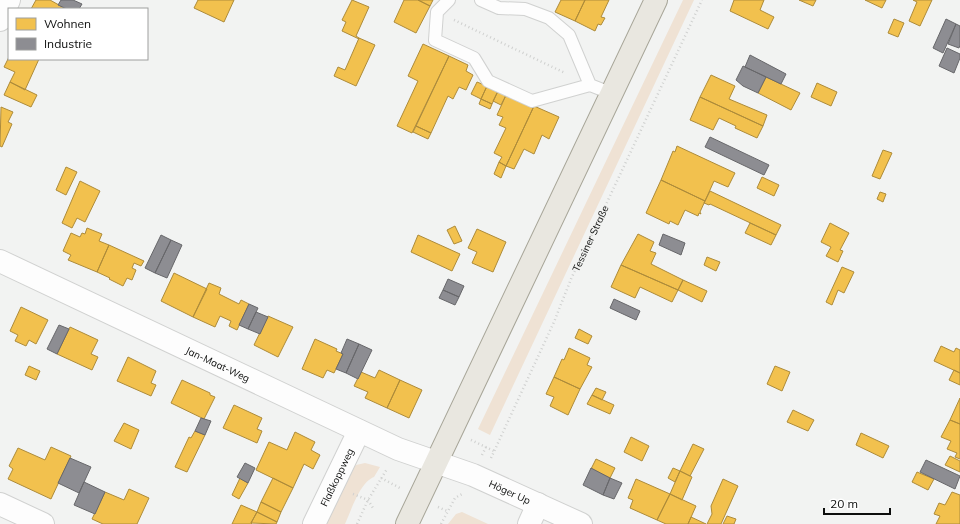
<svg xmlns="http://www.w3.org/2000/svg" width="960" height="524" font-family="Mulish,sans-serif">
	<style>
		.green { fill: #efe2d4 }
		.homes { fill: #f2c14e; stroke: #ad8b3a }
		.industry { fill: #8d8d92; stroke: #67676a }
		.lines { fill: none; stroke-linecap: round; stroke-linejoin: round }
		.lane-casing { stroke: #d0d1d0; stroke-width: 14 }
		.street-casing { stroke: #d0d1d0; stroke-width: 24 }
		.primary-casing { stroke: #a7a598; stroke-width: 24 }
		.path { stroke: #cfd0cf; stroke-width: 2.5; stroke-dasharray: 1 3; stroke-linecap: butt }
		.lane { stroke: #fdfdfd; stroke-width: 12 }
		.street { stroke: #fdfdfd; stroke-width: 22 }
		.primary { stroke: #e9e7e0; stroke-width: 22 }
		.labels { text-anchor: middle; dominant-baseline: central; stroke-width: 4; stroke-linejoin: round; paint-order: stroke }
		.street-label { font-size: 10px; fill: #0d0e0d; stroke: #fff }
	</style>
	<rect width="100%" height="100%" fill="#f2f3f2"/>
	<path class="green" d="M683,0H694L490,435L478,429Z
		M365,463L380,467L374,477C360,482 351,511 345,524H323L348,472L356,465Z
		M462,512L488,524H448L456,514Z"/>
	<path class="homes" d="M36,0H50L66,9H31Z
		M198,0H234L224,22L194,8Z
		M352,0L369,7L356,36L359,38V39L342,31L346,22L342,20Z
		M404,0H418L430,6L416,33L394,22Z
		M418,0H433L430,6Z
		M561,0H585L575,21L555,12Z
		M585,0H609L601,17L605,18L601,25L598,24L595,31L575,21Z
		M734,0H764L760,10L774,17L768,29L730,11Z
		M799,0H816L813,6Z
		M865,0H886L882,8Z
		M913,0H932L920,26L909,21L917,2Z
		M894,19L904,23L898,37L888,33Z
		M359,38L375,45L356,86L334,76L338,67L345,70Z
		M423,44L449,56L412,133L397,126L418,81L408,76Z
		M449,56L468,65L466,71L473,75L466,90L459,87L453,99L448,96L431,133L416,126Z
		M9,57V59H39L25,90L10,82L15,72L4,67Z
		M711,75L735,86L729,99L767,115L763,126L700,97Z
		M766,77L800,93L791,110L758,93Z
		M10,82L37,95L31,107L4,95Z
		M477,82L487,86L481,99L471,94Z
		M817,83L837,92L831,106L811,97Z
		M487,86L498,91L492,104L481,99Z
		M498,91L506,95L501,105L493,101Z
		M507,93L534,106L506,166L499,162L502,157L494,153L506,128L499,125L503,117L497,115Z
		M700,97L763,126L757,138L735,128L736,126L719,118L713,130L690,120Z
		M481,99L492,104L490,109L479,104Z
		M534,106L559,117L549,139L542,135L534,154L524,149L514,169L506,166Z
		M1,107L13,112L8,122L12,124L2,147L0,146Z
		M416,126L431,133L428,139L413,132Z
		M677,146L735,173L728,187L714,181L705,201L661,180L673,151L675,152Z
		M883,150L892,153L880,179L872,176Z
		M499,162L506,166L501,178L494,174Z
		M66,167L77,172L66,195L56,190Z
		M762,177L779,185L774,196L757,188Z
		M661,180L705,201L700,212L701,214L699,213L698,216L685,210L678,225L670,221L669,224L646,213Z
		M80,181L100,191L85,222L77,218L72,228L62,223Z
		M710,191L781,225L776,235L710,204L709,205L704,203Z
		M880,192L886,194L883,202L877,199Z
		M750,223L776,235L771,245L745,233Z
		M830,223L849,233L840,250L843,251L838,262L826,256L831,247L821,242Z
		M455,226L462,241L454,244L447,230Z
		M87,228L102,234L99,241L109,245L97,272L68,260L71,255L63,251L71,233L80,237L82,233L85,234Z
		M477,229L506,242L493,272L472,263L477,252L468,248Z
		M638,234L654,242L650,251L656,253L651,264L683,280L678,290L621,265Z
		M418,235L460,254L452,271L411,252Z
		M109,245L144,261L141,266L134,263L132,268L136,270L132,280L127,278L123,286L109,279L110,278L97,272Z
		M707,257L720,262L716,271L704,265Z
		M621,265L678,290L672,302L640,287L635,298L611,287Z
		M842,267L854,272L844,293L838,290L832,305L826,302Z
		M174,273L207,289L193,317L161,301Z
		M683,280L707,291L702,302L678,290Z
		M209,283L221,288L219,294L239,304L241,300L249,304L237,330L229,326L231,321L220,316L215,327L193,317Z
		M21,307L48,320L36,344L29,340L26,346L15,341L18,335L10,331Z
		M268,316L293,327L278,357L254,345Z
		M70,327L98,340L91,354L98,357L92,370L57,354Z
		M579,329L592,336L588,344L575,338Z
		M315,339L337,349L336,351L343,354L334,373L327,370L323,378L302,369Z
		M941,346L954,352L956,348L960,350V373L934,361Z
		M569,348L590,358L587,365L592,367L580,389L554,377L562,359L564,360Z
		M128,357L156,371L151,383L156,385L151,396L117,381Z
		M29,366L40,371L36,380L25,375Z
		M775,366L790,372L782,391L767,384Z
		M379,370L400,380L387,408L365,398L368,392L354,386L361,372L375,378Z
		M954,370L960,373V385L949,380Z
		M554,377L580,389L568,415L550,406L554,397L546,394Z
		M182,380L210,393V395L215,397L204,419L171,403Z
		M400,380L422,390L409,418L387,408Z
		M596,388L606,392L602,400L592,395Z
		M592,395L614,405L610,414L587,404Z
		M960,398V424L950,420Z
		M234,405L262,418L257,429L262,431L257,443L223,428Z
		M793,410L814,420L808,431L787,422Z
		M950,420L960,424V459L955,457L957,453L947,449L951,441L941,437Z
		M124,423L139,430L131,449L114,441Z
		M195,431L205,435L187,472L175,467L189,437L191,438Z
		M295,432L315,442L311,450L320,455L313,469L304,464L293,488L256,470L269,442L287,450Z
		M861,433L889,446L883,458L856,445Z
		M631,437L649,446L642,461L624,452Z
		M693,444L704,449L690,476L680,471Z
		M51,447L71,456L51,499L8,479L13,469L9,466L18,448L45,460Z
		M950,456L960,461V472L945,465Z
		M596,459L615,468L610,478L591,469Z
		M673,468L680,471L675,482L668,478Z
		M680,471L692,477L682,500L670,494Z
		M917,472L934,479L928,490L912,482Z
		M240,478L248,483L239,499L232,495Z
		M273,478L293,488L281,512L261,502Z
		M636,479L670,494L657,520L630,508L633,500L628,498Z
		M723,479L738,486L721,524H707L712,514L711,506Z
		M129,489L149,498L137,524H103L92,519L105,492L124,500Z
		M952,492L960,495V524H936L940,516L934,514L939,503L945,505Z
		M670,494L696,506L688,524H666L657,520Z
		M261,502L281,512L277,522L257,512Z
		M241,505L257,512L251,523L252,524H232Z
		M257,512L277,522L276,524L251,523Z
		M727,516L736,519L734,524H723Z
		M691,517L706,524H688Z"/>
	<path class="industry" d="M61,0H73L82,4L79,9H67L58,5Z
		M946,19L956,24L943,53L933,48Z
		M956,24L960,26V45L959,48L948,44Z
		M947,48L960,54V58L954,73L939,66Z
		M750,55L786,74L781,84L745,67Z
		M743,66L766,77L758,93L743,86L736,80Z
		M710,137L769,165L764,175L705,147Z
		M663,234L685,243L681,255L659,245Z
		M161,235L171,240L155,273L145,268Z
		M171,240L182,245L167,278L155,273Z
		M448,279L464,286L459,297L443,290Z
		M443,290L459,297L455,305L439,298Z
		M614,299L640,311L636,320L610,308Z
		M249,304L258,308L248,329L239,325Z
		M256,312L268,317L260,334L248,329Z
		M59,325L69,329L57,354L47,349Z
		M347,339L359,344L346,373L336,369L343,354L341,353Z
		M359,344L372,350L358,379L346,373Z
		M201,418L211,421L205,435L195,431Z
		M70,458L91,467L79,493L58,483Z
		M926,460L960,476L955,489L920,472Z
		M245,463L255,468L248,483L237,477Z
		M591,468L610,478L603,495L583,485Z
		M610,478L622,483L614,499L603,495Z
		M84,482L105,492L95,514L74,505Z"/>
	<g class="lines">
		<defs>
			<path id="lane" d="M449,0L437,12L435,40L474,58L488,81L532,101L590,85L613,94
				M481,0L499,8L525,9L549,18L569,35L590,85"/>
			<g id="street">
				<path d="M0,20L9,0"/>
				<path id="s2" d="M0,261L398,449L473,475L581,524"/>
				<path d="M0,504L43,524"/>
				<path id="s3" d="M314,524L359,431"/>
				<path d="M529,524L538,504"/>
			</g>
			<path id="primary" d="M407,524L656,0"/>
		</defs>
		<use href="#lane" class="lane-casing"/>
		<use href="#street" class="street-casing"/>
		<use href="#primary" class="primary-casing"/>
		<g class="path">
			<path d="M454,20L565,73"/>
			<path d="M471,440L494,451"/>
			<path d="M482,455L486,447"/>
			<path id="s1" d="M491,458L554,322L571,279L702,0"/>
			<path d="M381,478L400,488"/>
			<path d="M353,494L368,500L373,508"/>
			<path d="M438,507L447,511"/>
			<path d="M357,524L368,500L387,469"/>
			<path d="M441,524L455,498L462,494"/>
		</g>
		<use href="#lane" class="lane"/>
		<use href="#street" class="street"/>
		<use href="#primary" class="primary"/>
	</g>
	<g class="labels">
		<g class="street-label">
			<text stroke="none"><textPath href="#s1" startOffset="241">Tessiner Straße</textPath></text>
			<text stroke="none"><textPath href="#s2" startOffset="241">Jan-Maat-Weg</textPath></text>
			<text stroke="none"><textPath href="#s3" startOffset="52">Flaßkoppweg</textPath></text>
			<text stroke="none"><textPath href="#s2" startOffset="560">Höger Up</textPath></text>
		</g>
	</g>
	<rect x="8" y="8" width="140" height="52" fill="#ffffff" stroke="#9e9f9e"/>
	<rect x="16" y="18" width="20" height="12" fill="#f2c14e" stroke="#9e9f9e"/>
	<text x="44" y="28" font-size="12" fill="#0d0e0d">Wohnen</text>
	<rect x="16" y="38" width="20" height="12" fill="#8d8d92" stroke="#9e9f9e"/>
	<text x="44" y="48" font-size="12" fill="#0d0e0d">Industrie</text>
	<path d="M824 508v6h66v-6" fill="none" stroke="#0d0e0d" stroke-width="2"/>
	<text x="830" y="508" font-size="12" fill="#0d0e0d" stroke="#ffffff" stroke-width="3" paint-order="stroke">20 m</text>
</svg>
